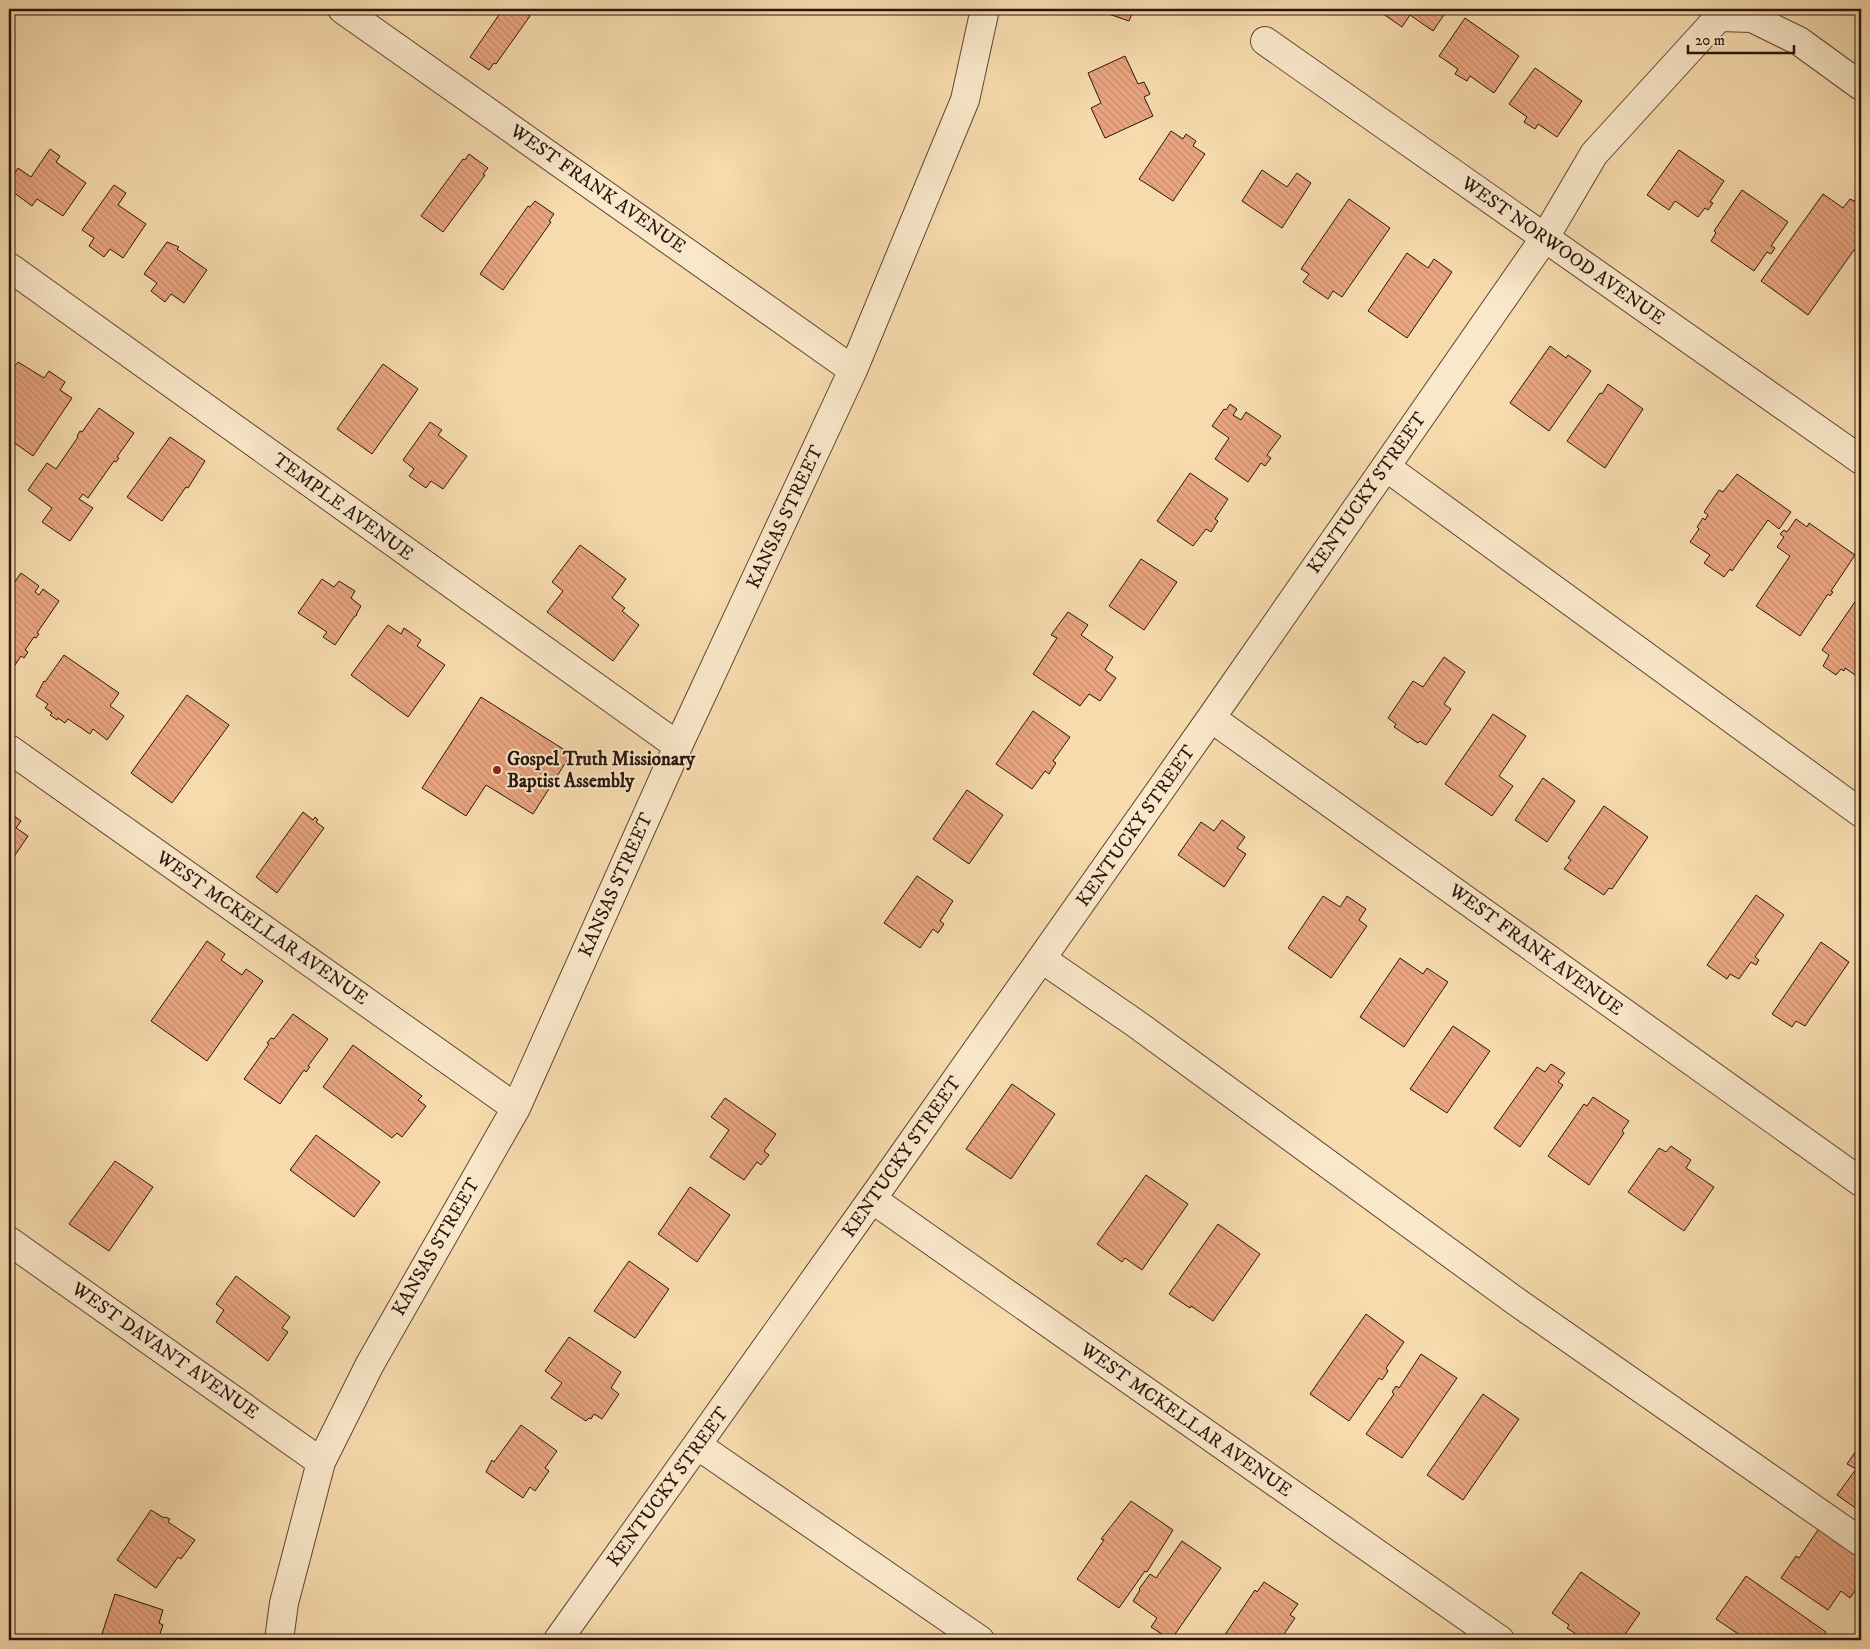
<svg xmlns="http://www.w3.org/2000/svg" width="1870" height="1649" font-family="'IM FELL DW Pica',serif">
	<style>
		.building { fill: url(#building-back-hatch); stroke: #2a150d }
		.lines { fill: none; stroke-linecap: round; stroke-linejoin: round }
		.minor-casing { stroke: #5d4635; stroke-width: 30 }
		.minor { stroke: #fae8ca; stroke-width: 28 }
		.poi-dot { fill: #8f2418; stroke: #fae8ca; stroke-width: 2 }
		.labels { text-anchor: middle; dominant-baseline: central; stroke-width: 4; stroke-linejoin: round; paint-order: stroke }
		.street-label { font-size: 19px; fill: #2a150d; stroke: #fae8ca }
		.poi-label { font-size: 19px; font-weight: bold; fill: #2a150d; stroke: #fae8ca; text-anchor: start }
	</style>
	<defs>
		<pattern id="building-back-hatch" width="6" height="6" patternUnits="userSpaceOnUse" patternTransform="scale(1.25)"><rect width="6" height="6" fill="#e9a580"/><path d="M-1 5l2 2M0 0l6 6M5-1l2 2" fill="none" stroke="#c88d6d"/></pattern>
	</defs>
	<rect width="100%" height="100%" fill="#f7dbad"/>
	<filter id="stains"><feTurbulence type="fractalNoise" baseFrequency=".004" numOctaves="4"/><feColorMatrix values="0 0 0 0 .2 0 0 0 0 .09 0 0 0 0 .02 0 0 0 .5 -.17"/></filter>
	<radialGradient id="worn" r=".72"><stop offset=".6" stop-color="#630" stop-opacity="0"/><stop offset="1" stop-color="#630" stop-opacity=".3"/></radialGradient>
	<path class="building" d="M503,9H520L530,16L496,64L494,63L489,70L470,57Z
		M1094,9H1134L1129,21Z
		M1376,9H1448L1433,31L1410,15L1402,27Z
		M1465,18L1519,56L1494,93L1470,76L1467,81L1455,74L1458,69L1439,56Z
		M1125,56L1138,84L1144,82L1150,94L1144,97L1153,116L1105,138L1091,108L1101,103L1088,73Z
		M1535,68L1582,101L1557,137L1538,124L1535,129L1524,122L1527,117L1509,104Z
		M1171,131L1183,139L1186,134L1196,141L1193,146L1205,154L1173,201L1139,179Z
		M50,149L60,156L56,162L86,183L63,216L37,199L32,206L9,189V182L18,168L31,177Z
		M1679,150L1724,181L1710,202L1713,203L1708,210L1705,208L1698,217L1675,201L1669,210L1647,195Z
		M469,154L488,168L483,174L485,175L443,232L421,216L463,159L465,160Z
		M1262,170L1287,187L1297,173L1311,183L1282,228L1242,201Z
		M114,185L126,193L118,205L146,224L123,258L110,249L104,257L89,246L94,238L82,230Z
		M1742,190L1788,222L1771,246L1775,248L1771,254L1767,252L1754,271L1711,241L1716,233L1714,231Z
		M1823,194L1843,208L1850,199L1861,204V245L1856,252L1854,250L1808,315L1761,281Z
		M1349,199L1390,228L1342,297L1333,291L1328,299L1303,282L1309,274L1301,269Z
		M535,201L554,214L549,221L551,222L503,290L480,274L528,206L530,207Z
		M167,242L179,247L177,249L207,270L184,303L171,294L165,302L151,291L157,283L144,274Z
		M1407,253L1428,268L1434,259L1452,272L1407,338L1368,311Z
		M1550,346L1566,358L1568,355L1591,371L1549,431L1510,403Z
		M18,362L44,378L49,371L65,382L60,390L72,398L33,456L9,439V374Z
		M383,364L418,389L372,454L337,429Z
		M1608,384L1643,409L1605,468L1567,441L1600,393L1602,394Z
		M1230,404L1237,409L1233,415L1241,420L1246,412L1281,436L1267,455L1271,458L1265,466L1261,463L1248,482L1215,459L1229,438L1212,426L1224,409L1226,410Z
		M99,408L134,433L117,457L119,458L116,462L114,461L88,498L83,494L79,499L93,508L70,541L42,522L52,508L28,490L47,463L56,469L78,437L77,436L80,431L82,432Z
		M430,422L442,430L438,435L467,456L443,489L431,481L426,488L409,476L414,469L403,460Z
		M170,437L205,461L188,488L186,487L162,521L127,497Z
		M1190,473L1228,499L1215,519L1218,521L1211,532L1206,529L1193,546L1157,521Z
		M1737,474L1791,512L1779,529L1768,520L1732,571L1730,569L1724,577L1704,563L1710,555L1690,542L1699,529L1697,527L1703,518L1705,520L1708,515L1704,512L1719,490L1723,492Z
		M1796,519L1807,527L1809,523L1855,555L1831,591L1833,592L1830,596L1828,594L1800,636L1756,606L1790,556L1777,547L1784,537L1780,534L1784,530L1787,532Z
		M580,545L626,579L612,598L625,608L622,611L639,625L613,661L547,612L563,591L552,582Z
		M1141,559L1177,582L1144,630L1109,606Z
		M21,573L39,586L35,592L39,595L43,589L59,601L37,633L39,634L36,638L34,637L25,650L28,652L24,658L21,656L9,674V590Z
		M322,579L334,587L339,581L355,591L351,598L361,606L356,615H357L354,617L335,645L323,637L327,632L298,613Z
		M1861,593V679L1845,668L1844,671L1841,669L1836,675L1823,666L1829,655L1822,650Z
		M1068,612L1088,625L1081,635L1113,657L1105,670L1116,678L1100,701L1089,694L1080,706L1033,674L1057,638L1051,635Z
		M388,625L401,634L404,628L421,640L417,646L445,665L408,717L351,675Z
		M64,655L119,693L110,706L124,716L107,740L93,729L90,734L68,719L65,723L58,718L57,720L50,715L52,713L45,708L48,704L36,696L44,681L45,682Z
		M1444,657L1465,672L1444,704L1451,709L1426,745L1420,741L1418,743L1394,727L1396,724L1388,718L1413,681L1423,687Z
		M187,695L229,725L172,803L131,773Z
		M481,697L571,754L533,814L486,785L466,816L422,788Z
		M1033,711L1070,737L1053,761L1056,763L1049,774L1045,771L1032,789L996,764Z
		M1493,714L1526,736L1499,776L1513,786L1492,816L1445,784Z
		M1543,778L1575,801L1547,842L1515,820Z
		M967,790L1003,815L969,864L933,839Z
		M1604,806L1648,837L1612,889L1609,888L1604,895L1564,869L1571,860L1568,858Z
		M9,812L21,821L16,828L28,836L9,864Z
		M303,812L313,820L315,817L318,820L316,822L324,828L277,893L256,877Z
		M1222,820L1245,837L1237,848L1246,854L1224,887L1178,855L1201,822L1214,831Z
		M917,876L953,901L940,921L944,924L938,933L933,929L920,948L884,923Z
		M1756,895L1784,915L1755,957L1759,960L1756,965L1751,962L1739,979L1730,974L1727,979L1707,965Z
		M1323,896L1340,907L1347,896L1366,909L1359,920L1367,926L1331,978L1288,948Z
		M207,941L225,954L221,960L242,975L246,969L263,981L207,1061L151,1021Z
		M1821,942L1849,962L1805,1026L1796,1021L1792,1027L1772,1014Z
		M1400,958L1423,974L1427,968L1448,982L1404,1047L1360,1017Z
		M293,1014L328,1039L308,1066L310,1067L306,1072L304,1070L280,1104L244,1079L269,1044L267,1043L271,1038L274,1039Z
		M1453,1026L1490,1051L1447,1113L1410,1089Z
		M353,1045L422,1096L418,1100L426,1106L402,1137L397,1133L392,1138L323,1087Z
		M1551,1064L1565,1073L1558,1082L1563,1085L1520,1147L1494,1128L1537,1067L1545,1072Z
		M1012,1084L1055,1114L1011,1179L966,1149Z
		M1593,1097L1629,1121L1622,1131L1624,1133L1589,1185L1548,1156L1584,1104L1587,1106Z
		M725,1098L776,1134L764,1151L769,1155L761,1165L757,1162L744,1180L710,1157L729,1130L711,1117Z
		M316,1135L380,1182L354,1217L290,1170Z
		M1671,1146L1691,1160L1686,1168L1714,1187L1684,1231L1628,1192L1659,1148L1666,1152Z
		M115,1161L153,1187L109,1251L69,1224Z
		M1146,1175L1188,1204L1142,1270L1125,1258L1122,1262L1097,1244Z
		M690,1187L730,1215L697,1262L658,1234Z
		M1218,1224L1260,1254L1213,1321L1191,1306L1190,1308L1169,1294Z
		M629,1261L669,1289L635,1338L594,1311Z
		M236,1276L290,1317L282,1328L288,1332L268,1361L216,1322L224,1310L216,1304Z
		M1366,1314L1404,1342L1386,1368L1388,1371L1382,1380L1379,1378L1349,1421L1310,1394Z
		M569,1337L621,1372L611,1388L619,1394L602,1419L594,1414L591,1419L589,1418L586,1421L551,1398L562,1383L545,1371Z
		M1421,1354L1457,1378L1402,1458L1366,1434L1394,1394L1392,1392L1396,1386L1399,1388Z
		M1483,1394L1519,1419L1463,1500L1427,1475Z
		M521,1425L557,1451L545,1468L549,1471L535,1491L530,1487L523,1498L486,1472L492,1460L494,1462Z
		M1860,1445H1861V1512L1837,1495L1856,1469L1847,1464Z
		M1131,1501L1173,1530L1147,1572L1145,1571L1119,1608L1077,1579L1104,1540L1101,1539Z
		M151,1510L164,1518L165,1517L170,1519L168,1522L195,1540L181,1559L178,1557L156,1588L117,1560Z
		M1820,1527L1861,1555V1582L1850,1598L1841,1591L1828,1610L1781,1578L1796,1556L1799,1558Z
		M1182,1541L1221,1568L1171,1640L1151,1627L1157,1618L1133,1601L1140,1590L1139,1589L1150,1574L1156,1578Z
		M1581,1572L1640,1613L1621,1640H1591L1584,1635L1582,1638L1567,1628L1569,1625L1552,1613Z
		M1746,1576L1826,1632L1820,1640H1747L1716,1619Z
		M1264,1582L1298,1604L1290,1615L1295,1618L1280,1640H1230L1224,1636L1255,1590L1257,1592Z
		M115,1594L163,1610L159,1623L163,1625L158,1640H100Z"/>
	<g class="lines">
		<defs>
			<path id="minor" d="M342,9L853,370
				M1265,41L1861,460
				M9,267L678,746
				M1386,467L1861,813
				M1211,718L1861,1182
				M9,749L516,1108
				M1042,959L1135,1023L1514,1300L1861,1542
				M872,1199L1500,1640
				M9,1241L321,1462
				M697,1445L980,1640
				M279,1640L284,1603L321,1462L370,1364L516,1108L678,746L853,370L965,100L985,9
				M558,1640L872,1199L1211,718L1544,239L1594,154L1719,17L1752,18L1799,41L1861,86"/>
		</defs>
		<use href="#minor" class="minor-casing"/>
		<use href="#minor" class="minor"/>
	</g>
	<circle class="poi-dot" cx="497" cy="770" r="5"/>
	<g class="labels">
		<g class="street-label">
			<text transform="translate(598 189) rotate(35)">WEST FRANK AVENUE</text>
			<text transform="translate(1563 251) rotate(35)">WEST NORWOOD AVENUE</text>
			<text transform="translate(1367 493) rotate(-55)">KENTUCKY STREET</text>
			<text transform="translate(343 507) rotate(36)">TEMPLE AVENUE</text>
			<text transform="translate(785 517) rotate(-65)">KANSAS STREET</text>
			<text transform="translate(1136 826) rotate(-55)">KENTUCKY STREET</text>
			<text transform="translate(616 885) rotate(-66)">KANSAS STREET</text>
			<text transform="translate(262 928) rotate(35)">WEST MCKELLAR AVENUE</text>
			<text transform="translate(1536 950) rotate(36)">WEST FRANK AVENUE</text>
			<text transform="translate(902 1157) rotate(-55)">KENTUCKY STREET</text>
			<text transform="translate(436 1247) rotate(-60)">KANSAS STREET</text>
			<text transform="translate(165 1351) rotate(35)">WEST DAVANT AVENUE</text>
			<text transform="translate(1186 1420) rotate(35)">WEST MCKELLAR AVENUE</text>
			<text transform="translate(668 1487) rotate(-54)">KENTUCKY STREET</text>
		</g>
		<g class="poi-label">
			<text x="507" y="759">Gospel Truth Missionary<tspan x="507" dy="22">Baptist Assembly</tspan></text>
		</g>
	</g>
	<rect width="1870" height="1649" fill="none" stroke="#f7dbad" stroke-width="30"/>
	<rect x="10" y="10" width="1850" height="1629" fill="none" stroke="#2a150d" stroke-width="2.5"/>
	<rect x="15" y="15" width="1840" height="1619" fill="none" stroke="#2a150d"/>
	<path d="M1688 45v8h106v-8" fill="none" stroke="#2a150d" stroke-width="2.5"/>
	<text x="1695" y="45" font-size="15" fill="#2a150d" stroke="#fae8ca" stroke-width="4" paint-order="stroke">20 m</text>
	<rect width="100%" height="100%" filter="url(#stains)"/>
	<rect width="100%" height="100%" fill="url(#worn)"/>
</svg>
